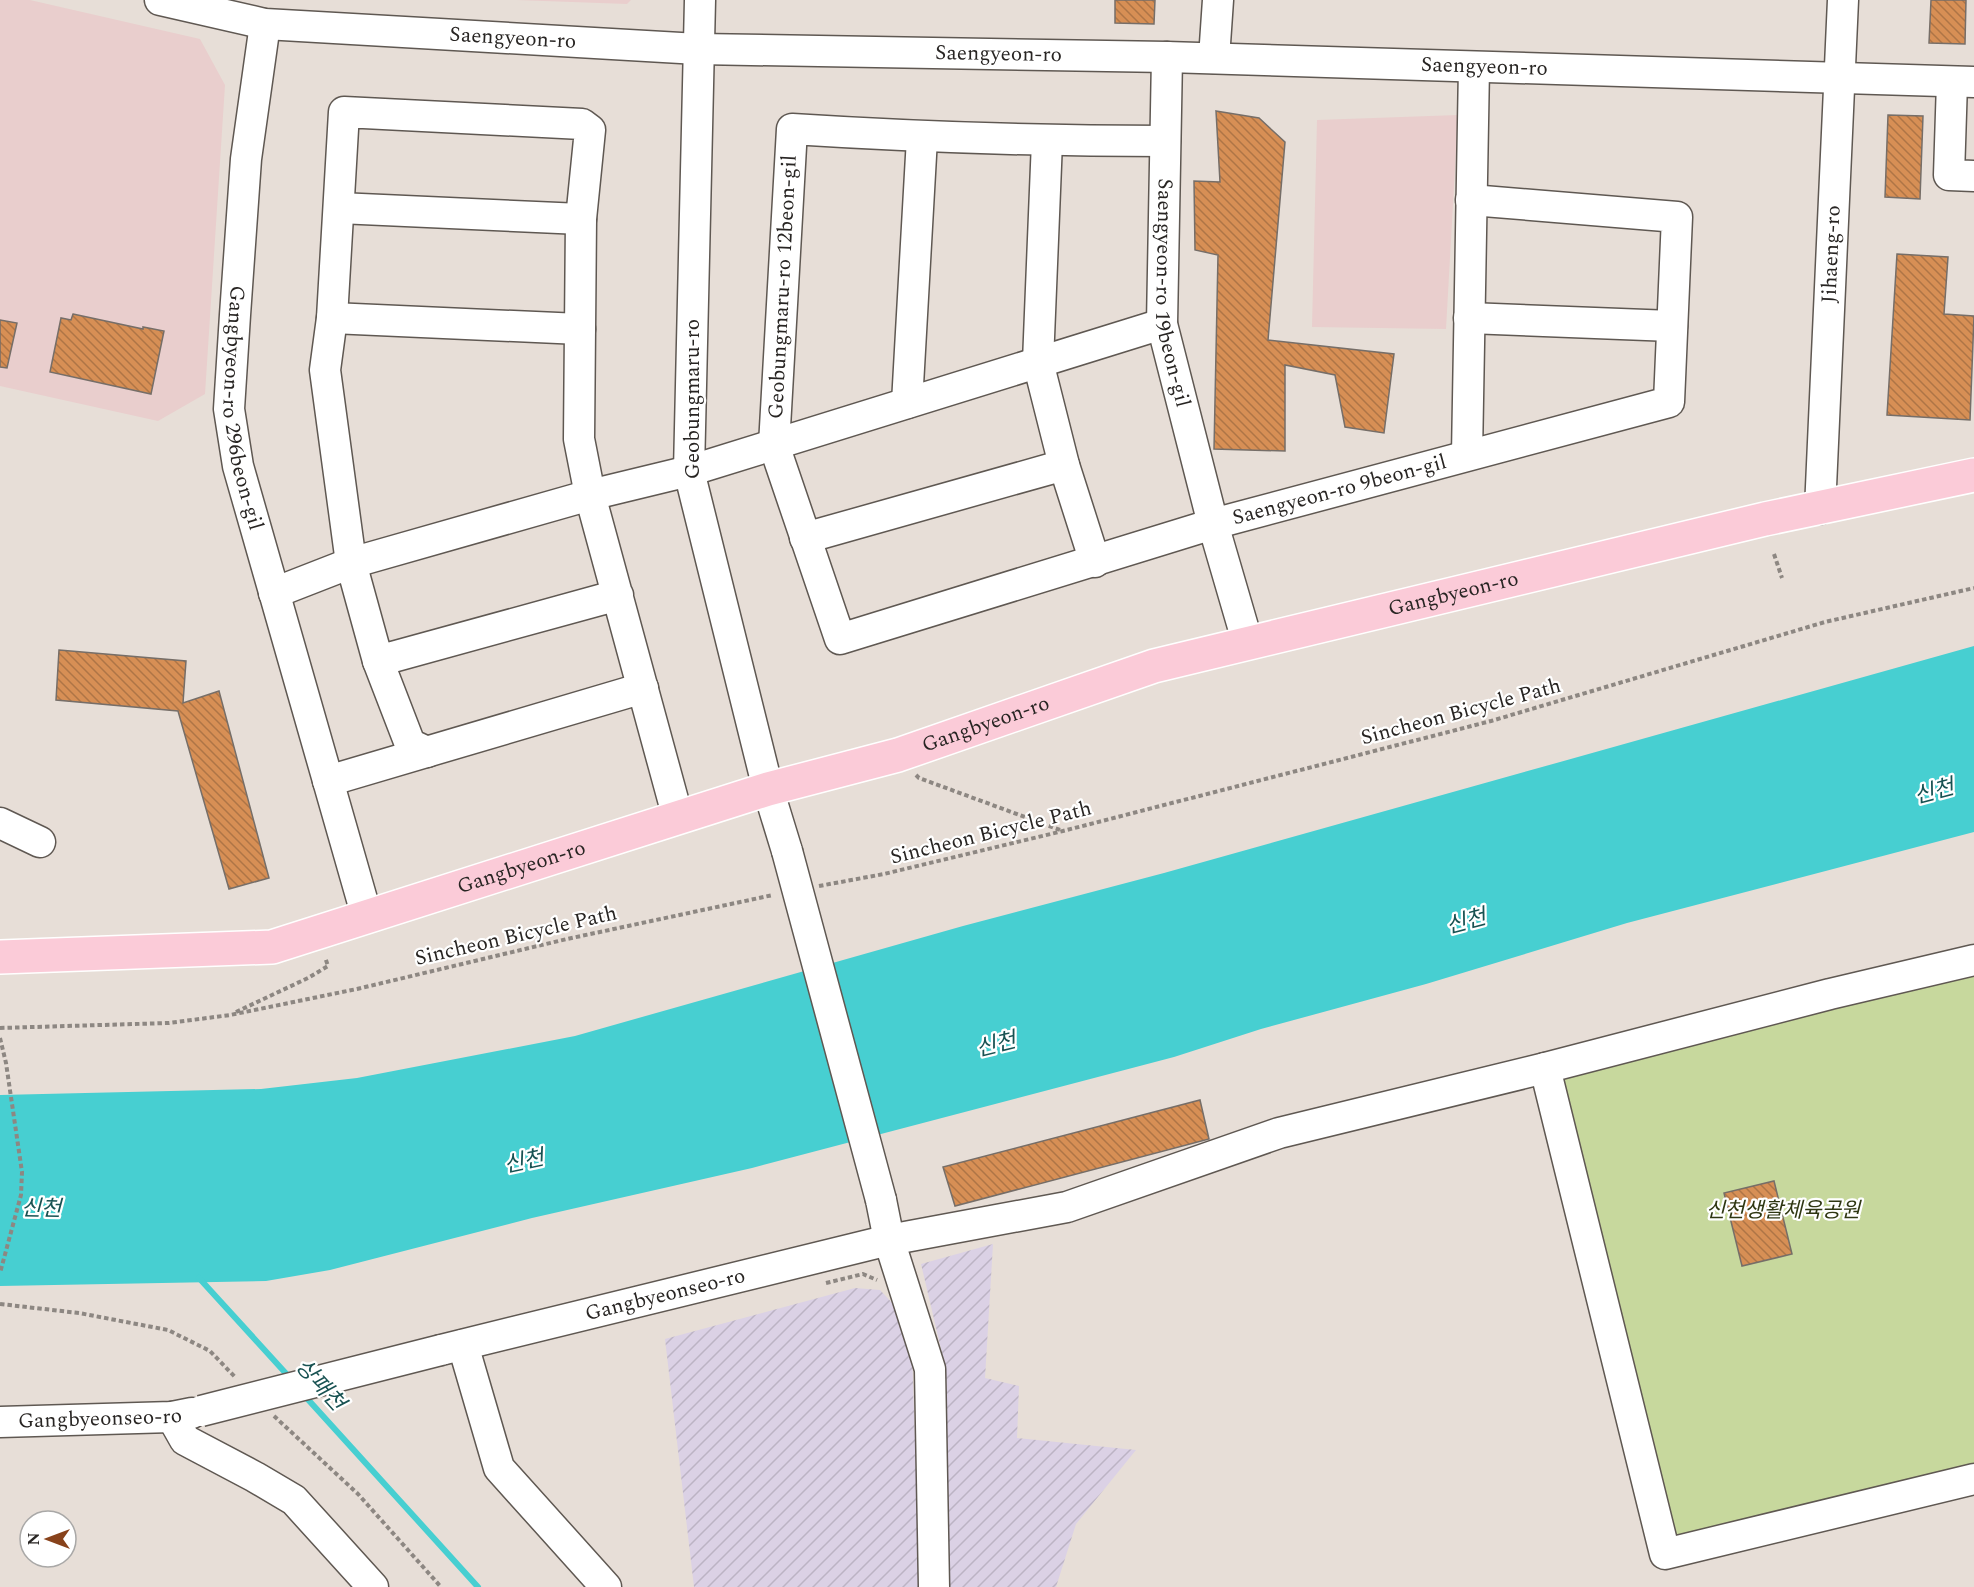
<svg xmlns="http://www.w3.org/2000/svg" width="1974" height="1587" font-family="Spectral,'Noto Sans KR',serif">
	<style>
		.industrial { fill: url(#industrial-furrows) }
		.education { fill: #e9cecd }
		.park { fill: #c7d89d }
		.water { fill: #47cfd1 }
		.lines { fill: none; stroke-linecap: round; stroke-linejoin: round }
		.stream { stroke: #47cfd1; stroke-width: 6 }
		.building { fill: url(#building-back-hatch); stroke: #766e68; stroke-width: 1.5 }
		.minor-casing { stroke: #5f5852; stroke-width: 33 }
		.major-casing { stroke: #fff; stroke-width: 36 }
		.path { stroke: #8d8782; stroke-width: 4; stroke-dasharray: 4.5 3; stroke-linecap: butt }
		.minor { stroke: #fff; stroke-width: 30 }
		.major { stroke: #fbcbd8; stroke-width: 33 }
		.minor-bridge-casing { stroke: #5f5852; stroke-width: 33; stroke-linecap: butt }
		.minor-bridge { stroke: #fff; stroke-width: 30 }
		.labels { text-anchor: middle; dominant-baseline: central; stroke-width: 4.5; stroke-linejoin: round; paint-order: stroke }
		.street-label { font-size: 21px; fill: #282523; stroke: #fff }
		.park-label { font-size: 21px; font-style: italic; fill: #2f3712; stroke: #fff }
		.water-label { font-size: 22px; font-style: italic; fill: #185252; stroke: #fff }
	</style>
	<defs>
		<pattern id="industrial-furrows" width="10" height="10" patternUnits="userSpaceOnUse" patternTransform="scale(1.5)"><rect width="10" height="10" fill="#dbd1e5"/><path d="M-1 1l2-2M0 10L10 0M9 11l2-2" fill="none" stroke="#bcb3c4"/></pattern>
		<pattern id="building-back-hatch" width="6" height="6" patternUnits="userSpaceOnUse" patternTransform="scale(1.5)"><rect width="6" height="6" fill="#d78f55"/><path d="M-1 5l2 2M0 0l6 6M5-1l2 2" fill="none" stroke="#ae7546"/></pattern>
	</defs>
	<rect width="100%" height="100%" fill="#e7ded7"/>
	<path class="industrial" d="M993,1244L985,1378L1019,1386L1017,1438L1136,1450L1076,1524L1056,1587H947L946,1370L921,1264Z
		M855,1288L880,1290L911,1323L920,1587H694L665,1339Z"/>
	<path class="education" d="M0,0H30L200,39L225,85L205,394L158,421L0,386Z
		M516,0H631L627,4Z
		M1458,115L1446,329L1312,327L1317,120Z"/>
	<path class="park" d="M1974,965V1467L1666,1543L1551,1069Z"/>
	<path class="water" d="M1974,646V832L1627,923L1426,984L1261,1029L1174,1057L752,1168L532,1218L330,1270L266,1281L0,1286V1095L261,1089L357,1078L575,1036L963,926L1164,873Z"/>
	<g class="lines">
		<path class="stream" d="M199,1278L291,1379
			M303,1394L478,1587"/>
	</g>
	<path class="building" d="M1115,0H1155L1154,24L1115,23Z
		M1931,0H1966L1965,44L1929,43Z
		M1216,111L1259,118L1285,142L1268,340L1394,354L1384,433L1345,427L1335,375L1285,365V451L1214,449L1218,255L1195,250L1194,181L1220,182Z
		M1888,115L1923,116L1920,199L1885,197Z
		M1897,254L1948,257L1944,314L1974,316L1970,420L1887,415Z
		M73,314L143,329V327L164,331L151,394L50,372L61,318L71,320Z
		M0,320L17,323L7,368L0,367Z
		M59,650L186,661L183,703L219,691L269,878L229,889L178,711L56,700Z
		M1200,1100L1209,1139L955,1206L943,1167Z
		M1774,1181L1792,1254L1742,1266L1724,1193Z"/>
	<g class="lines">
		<defs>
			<g id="minor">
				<path id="s1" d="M160,0L265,24L698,49L1167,57L1974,82"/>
				<path d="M700,0L689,471L768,789L787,851"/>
				<path id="s2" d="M265,24L246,159L235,315L229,409L238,466L367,917"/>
				<path id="s3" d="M1167,57L1162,324L1213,524L1248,644"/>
				<path d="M1214,58L1218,0"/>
				<path d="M1952,82L1949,175L1974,176"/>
				<path d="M1047,141L1038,362L1064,465L1095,562"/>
				<path id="s4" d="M1165,141C1041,141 917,137 792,129L774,445L840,639L1213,524L1669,402L1677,217L1471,200"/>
				<path d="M339,208L581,219"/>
				<path d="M332,318L580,329"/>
				<path d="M1469,318L1672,326"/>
				<path d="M907,403L922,138"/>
				<path d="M1467,455L1474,67"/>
				<path id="s5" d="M1820,509L1843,0"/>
				<path d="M805,538L1064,465"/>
				<path d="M274,593L351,563L590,495L689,471L1162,324"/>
				<path d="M618,595L378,661L351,563L325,370L332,318L344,112L582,124L590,130L581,219L579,439L590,495L678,818"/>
				<path d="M378,661L410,744L427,752"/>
				<path d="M328,781L643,688"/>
				<path d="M0,823L40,842"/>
				<path d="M1545,1068L1665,1554L1974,1479"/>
				<path d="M881,1200L889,1240L930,1369L934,1587"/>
				<path d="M463,1345L499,1468L606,1587"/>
				<path id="s6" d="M441,1350L889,1240L1067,1207L1279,1133L1545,1068L1830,994L1974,960"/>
				<path d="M172,1417L185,1440L255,1477L294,1500L373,1587"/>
				<path id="s7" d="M0,1422L172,1417L192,1413"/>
			</g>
			<g id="major">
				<path id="s8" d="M0,957L272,947L768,789L898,755L1154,666L1765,519L1974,475"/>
			</g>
		</defs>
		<use href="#minor" class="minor-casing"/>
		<use href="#major" class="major-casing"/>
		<path class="path" d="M1774,554L1782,578
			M916,775L919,778L1063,831
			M819,886L884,874L1063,831L1491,721L1825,622L1974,588
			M236,1012L308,978L328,966L325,957
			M0,1028L169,1023L230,1015L357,989L567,939L773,895
			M0,1038L6,1063L22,1172L21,1195L0,1273
			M826,1283L863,1274L877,1280
			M0,1304L79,1313L168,1330L210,1351L235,1377
			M274,1416L358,1494L441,1587"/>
		<use href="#minor" class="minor"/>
		<use href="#major" class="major"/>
		<defs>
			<path id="minor-bridge" d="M787,851L881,1200
				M201,1411L441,1350"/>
		</defs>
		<use href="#minor-bridge" class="minor-bridge-casing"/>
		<use href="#minor-bridge" class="minor-bridge"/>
	</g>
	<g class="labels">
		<g class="street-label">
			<text stroke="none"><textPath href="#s1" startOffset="356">Saengyeon-ro</textPath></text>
			<text stroke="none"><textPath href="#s1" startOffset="842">Saengyeon-ro</textPath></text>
			<text stroke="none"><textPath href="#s1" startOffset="1328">Saengyeon-ro</textPath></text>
			<text stroke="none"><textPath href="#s5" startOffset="255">Jihaeng-ro</textPath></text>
			<text transform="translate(783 287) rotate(-87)">Geobungmaru-ro 12beon-gil</text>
			<text stroke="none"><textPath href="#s3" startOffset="237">Saengyeon-ro 19beon-gil</textPath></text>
			<text transform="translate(693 399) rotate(-90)">Geobungmaru-ro</text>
			<text stroke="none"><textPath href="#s2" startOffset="387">Gangbyeon-ro 296beon-gil</textPath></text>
			<text stroke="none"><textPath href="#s4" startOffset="1416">Saengyeon-ro 9beon-gil</textPath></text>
			<text stroke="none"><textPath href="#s8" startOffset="1506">Gangbyeon-ro</textPath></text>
			<text transform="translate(1461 712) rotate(-15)">Sincheon Bicycle Path</text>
			<text stroke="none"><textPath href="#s8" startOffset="1020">Gangbyeon-ro</textPath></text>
			<text transform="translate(991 833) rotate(-14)">Sincheon Bicycle Path</text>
			<text stroke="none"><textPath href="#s8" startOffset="534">Gangbyeon-ro</textPath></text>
			<text transform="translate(516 936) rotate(-13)">Sincheon Bicycle Path</text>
			<text stroke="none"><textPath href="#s6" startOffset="231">Gangbyeonseo-ro</textPath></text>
			<text stroke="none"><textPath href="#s7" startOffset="100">Gangbyeonseo-ro</textPath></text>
		</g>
		<g class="park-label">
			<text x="1783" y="1211">신천생활체육공원</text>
		</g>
		<g class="water-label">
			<text transform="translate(1934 792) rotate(-15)">신천</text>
			<text transform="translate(1466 922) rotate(-15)">신천</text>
			<text transform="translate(996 1045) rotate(-14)">신천</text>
			<text transform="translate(524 1162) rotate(-12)">신천</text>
			<text transform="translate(41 1209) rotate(1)">신천</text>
			<text transform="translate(320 1385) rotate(48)">상패천</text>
		</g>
	</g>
	<g transform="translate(48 1539) rotate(270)"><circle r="28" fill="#ffffff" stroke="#a9a8a7" stroke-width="1.5"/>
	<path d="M0-4.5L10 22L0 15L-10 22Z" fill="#88421b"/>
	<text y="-9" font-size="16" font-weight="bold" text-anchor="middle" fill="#282523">N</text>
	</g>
</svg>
